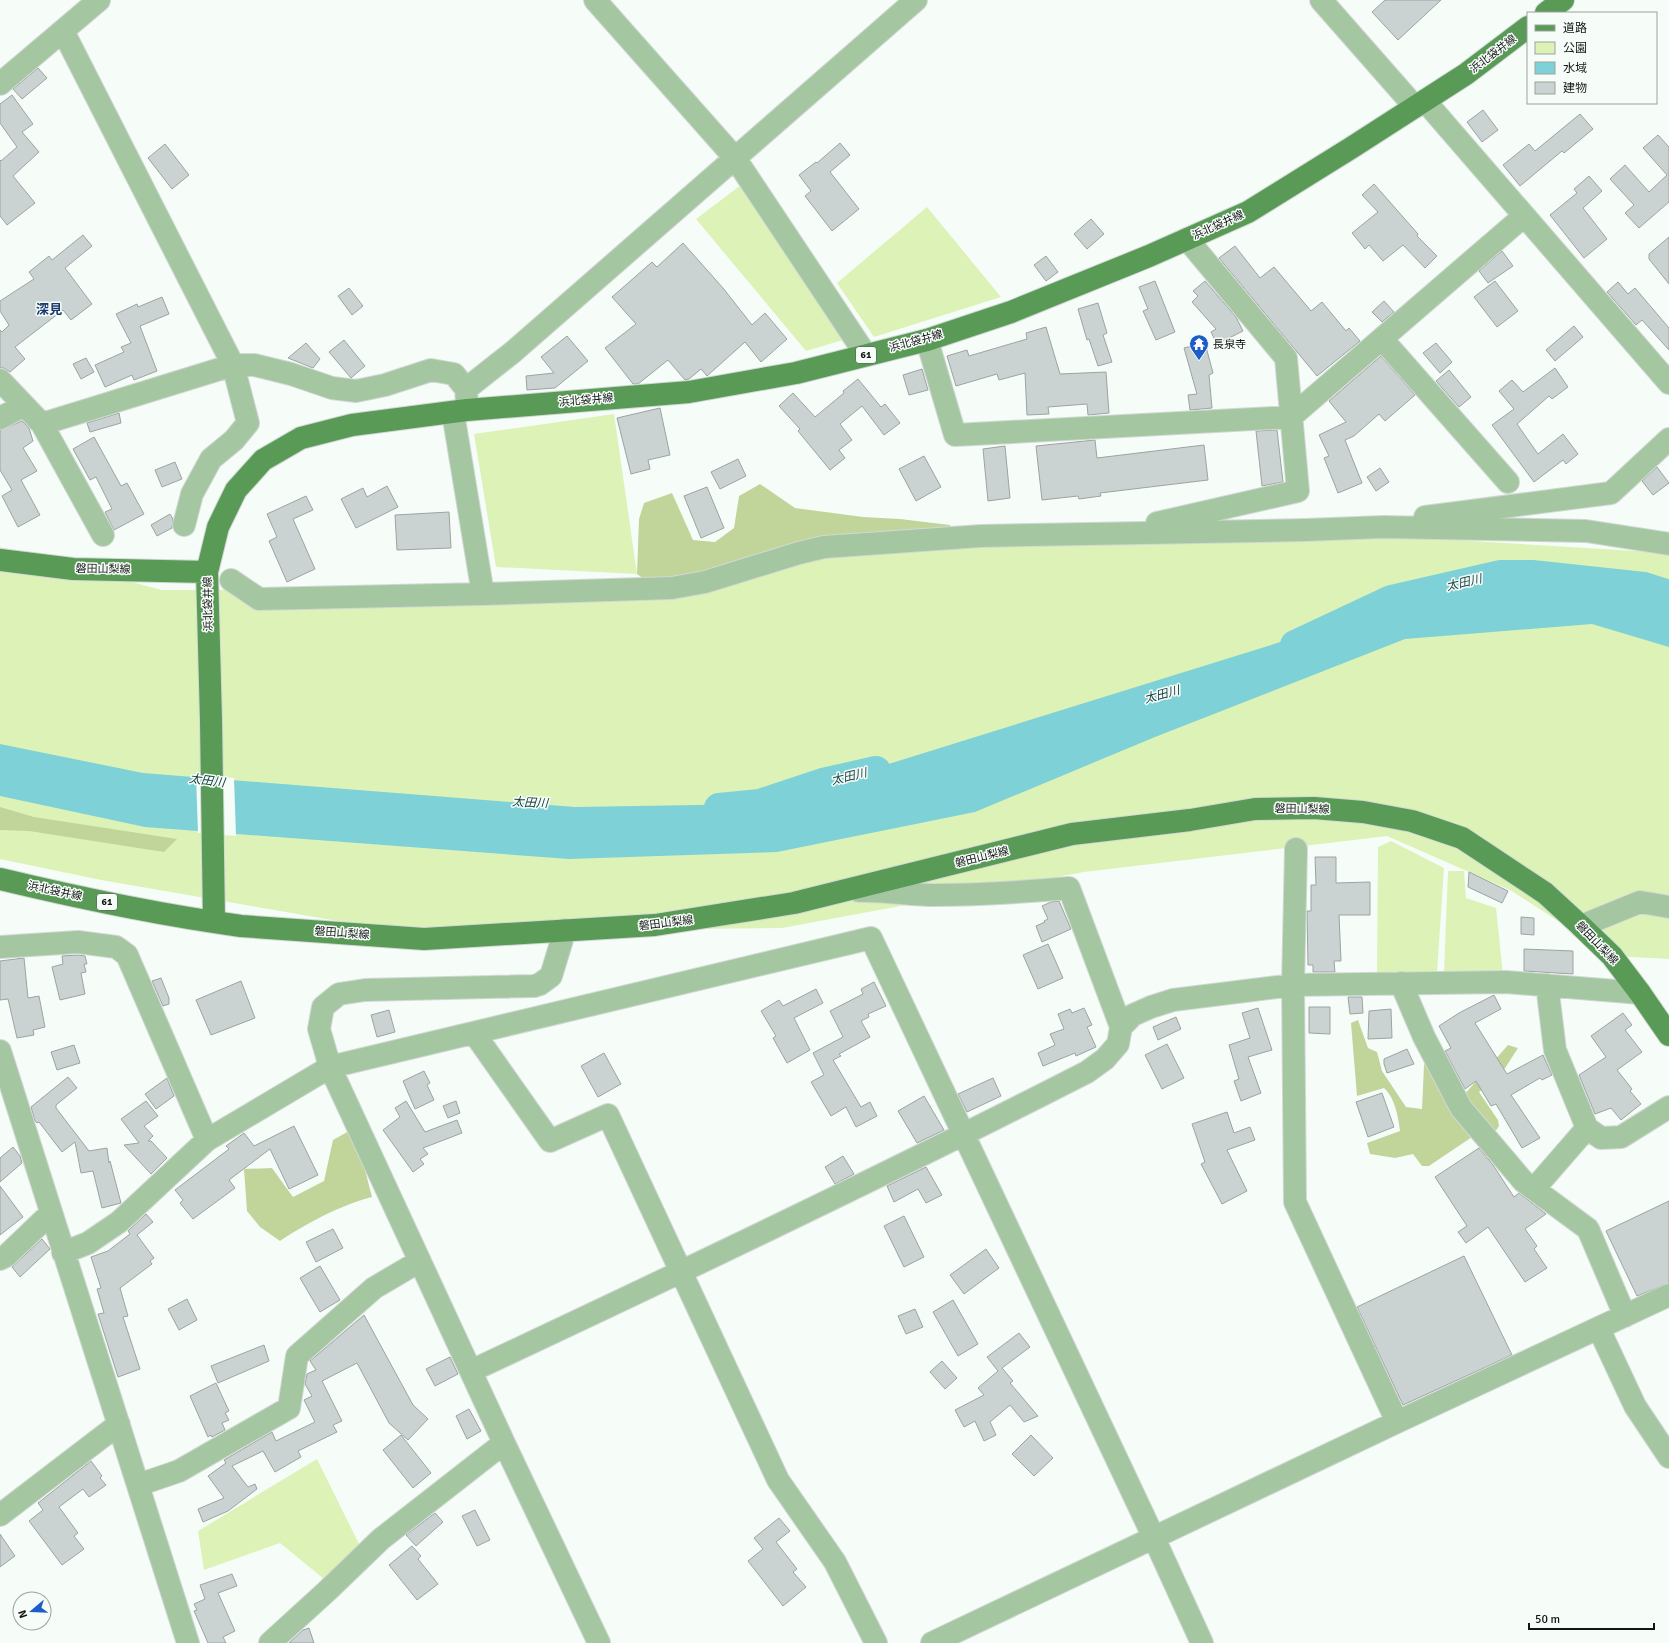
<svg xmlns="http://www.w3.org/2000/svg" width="1669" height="1643" font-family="Signika,'Noto Sans JP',sans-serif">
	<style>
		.green { fill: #ddf2b7 }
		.forest { fill: #c1d59b }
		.water { fill: #7ed1d7 }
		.pier { fill: #f6fdf9 }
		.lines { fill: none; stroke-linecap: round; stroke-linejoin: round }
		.river { stroke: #7ed1d7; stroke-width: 30 }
		.building { fill: #cbd3d2; stroke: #9ca4a2 }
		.minor-casing { stroke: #d2d8d5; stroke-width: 24 }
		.major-casing { stroke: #d2d8d5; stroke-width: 24 }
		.minor { stroke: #a4c7a2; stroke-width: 22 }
		.major { stroke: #589a56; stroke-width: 22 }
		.labels { text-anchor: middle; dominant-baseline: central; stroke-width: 3; stroke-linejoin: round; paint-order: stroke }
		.shield { fill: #f6fdf9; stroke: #585b59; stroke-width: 1 }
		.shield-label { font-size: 10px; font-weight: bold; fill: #141615 }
		.street-label { font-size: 11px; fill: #141615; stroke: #f6fdf9 }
		.poi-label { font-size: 11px; fill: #141615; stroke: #f6fdf9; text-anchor: start }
		.water-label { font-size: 12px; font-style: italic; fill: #184043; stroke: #f6fdf9 }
		.quarter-label { font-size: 13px; font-weight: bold; fill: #1a396f; stroke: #f6fdf9 }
	</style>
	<rect width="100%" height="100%" fill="#f6fdf9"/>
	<path class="green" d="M741,185L843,340L806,351L696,219Z
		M927,207L1001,297L874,337L837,283Z
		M614,414L637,574L496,567L474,434Z
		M1290,530L1669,553V959L1612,956L1510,890L1387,836L1084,872L782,928L565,930L378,928L101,880L0,859V547L162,590L672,588L836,546Z
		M1391,841L1444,868L1437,973H1377L1378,847Z
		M1448,871H1464L1466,898L1496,908L1503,974L1444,972Z
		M317,1459L361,1548L324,1579L280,1543L204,1570L198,1531Z"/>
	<path class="forest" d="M760,484L795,508L863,517L900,519L950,525L955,533L656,588L637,574L639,519L644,503L672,493L693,540L715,542L734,528L739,496Z
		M0,807L34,817L177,839L164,852L29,831L0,830Z
		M1358,1020L1368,1048L1377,1052L1382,1071L1406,1107L1422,1109L1424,1065L1433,1043L1463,1096L1508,1045L1518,1048L1500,1076L1479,1092L1498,1120L1499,1126L1495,1132L1472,1137L1429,1166H1422L1413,1154L1395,1158L1370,1154L1367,1143L1400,1131C1398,1116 1395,1098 1384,1088L1357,1096L1351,1023Z
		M349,1131L363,1162L372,1197C343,1204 305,1224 280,1241L260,1227L247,1211L244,1169L272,1168L293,1197L324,1181L333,1140Z"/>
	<path class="water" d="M1532,575L1644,587L1669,595V647L1592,624L1405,639L1155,737L975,812L777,852L569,859L145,827L0,796V744L143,773L575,807L760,804L1332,626L1443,588Z"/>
	<path class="pier" d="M196,775L234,778L236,836L198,833Z"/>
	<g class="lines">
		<path class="river" d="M1295,645L1391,600L1500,575H1532L1644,587L1669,595
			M719,808L760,804L823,783L876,771"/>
	</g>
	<path class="building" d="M1385,0H1441L1398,40L1372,12Z
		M38,68L47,78L22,99L13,89Z
		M12,95L33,124L22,132L39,152L13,176L35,203L7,225L0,216V160L1,161L17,147L0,123V104Z
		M1483,110L1498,130L1482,142L1467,122Z
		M1580,114L1593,129L1564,153L1562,151L1520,186L1503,165L1529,144L1535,151Z
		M1658,135L1669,147V202L1639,228L1625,213L1634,205L1610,179L1625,165L1649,192L1667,175L1643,148Z
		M840,143L850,155L830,172L859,209L832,231L805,196L811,191L799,175L816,162L817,163Z
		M165,144L189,175L172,189L148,158Z
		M1589,176L1602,191L1583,208L1607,239L1584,258L1550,215L1577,193L1574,189Z
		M1374,184L1418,234L1417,236L1437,256L1425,268L1403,245L1383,261L1369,245L1365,249L1352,233L1378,212L1362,195Z
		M1091,219L1104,234L1087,249L1074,234Z
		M83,235L92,246L65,268L92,304L71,320L63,310L15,347L25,359L10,372L4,368H0V330L2,332L9,325L0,311V301L34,279L29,272L49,256L52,260Z
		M1669,237V284L1649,259V254Z
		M683,243L723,288L752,325L765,313L787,339L761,362L745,342L707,376L701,369L689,379L685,380L668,360L638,384H633L605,348L636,324L612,297L652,262L657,267Z
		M1235,246L1260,278L1274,267L1311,311L1322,302L1346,331L1349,328L1360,341L1317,376L1219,258Z
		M1502,251L1513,266L1488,283L1479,271Z
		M1046,256L1058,272L1046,281L1034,265Z
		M1155,281L1175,332L1156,340L1143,311L1148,309L1139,287Z
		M1205,281L1236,317L1243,331L1217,344L1211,332L1216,329L1192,302L1198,296L1193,291Z
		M1495,281L1518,311L1497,327L1474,297Z
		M1618,282L1628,294L1635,288L1669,328V350L1642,320L1636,325L1607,292Z
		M349,288L363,306L352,315L338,296Z
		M162,297L169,314L140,326L157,371L134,380L132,375L105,387L95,365L124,352L121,347L131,343L116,314L137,304L138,307Z
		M1384,301L1394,312L1382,322L1372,312Z
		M1098,303L1107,333L1103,335L1112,362L1098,366L1089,339L1087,340L1078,309Z
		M1574,326L1583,337L1555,361L1546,350Z
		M1046,327L1060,374L1106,372L1109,413L1088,415L1087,404L1048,407L1049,414L1027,415L1025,373L999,380L997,374L956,386L947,356L967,350L969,356L1027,339L1026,333Z
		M567,336L588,361L555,388L527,390L526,376L554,373L541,357Z
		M344,340L365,366L351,378L329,352Z
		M306,343L320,359L313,368L288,358Z
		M1205,343L1213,373L1209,375L1212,408L1190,410L1188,395L1197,394L1184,348Z
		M1436,343L1452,362L1440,373L1423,353Z
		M1381,356L1415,395L1385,421L1379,414L1354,436L1345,440L1362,483L1338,493L1324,458L1329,456L1319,435L1346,422L1329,401Z
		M86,358L94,372L81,379L73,364Z
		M1555,368L1568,387L1552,399L1549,396L1517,424L1538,454L1563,434L1578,454L1566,464L1563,460L1534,482L1492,425L1514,409L1499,391L1512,380L1523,392Z
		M922,369L928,390L909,395L903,375Z
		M1449,370L1471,397L1459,407L1436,381Z
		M858,379L881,407L885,404L900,423L884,435L862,406L840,424L852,440L839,450L845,458L830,470L798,431L800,429L779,406L793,393L815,417L844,393L843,391Z
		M660,408L670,455L648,460L650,469L631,474L617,418Z
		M119,413L121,423L90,432L87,423Z
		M22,421L29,428L33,441L23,448L37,471L21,480L40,515L18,527L2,496L12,490L0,470V430Z
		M1277,430L1283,482L1262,486L1256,431Z
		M94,437L121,486L127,483L144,514L114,530L105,512L112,509L96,477L90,480L73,449Z
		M1095,440L1097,458L1204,445L1208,480L1100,493L1101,496L1079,499L1078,496L1042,500L1036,446Z
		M1005,446L1010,498L988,501L983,449Z
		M924,456L941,487L916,501L899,469Z
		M738,459L746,476L720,489L711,472Z
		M175,462L182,479L162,487L155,470Z
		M1657,467L1669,483L1653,495L1642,481Z
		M1380,468L1389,482L1376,491L1367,477Z
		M387,486L398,507L356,528L341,499L363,488L367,497Z
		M707,487L724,528L701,538L684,496Z
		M306,496L313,510L293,519L315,569L287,582L269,541L277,537L267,514Z
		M449,512L451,548L397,550L395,515Z
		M170,514L173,519L172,528L157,536L151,525Z
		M1315,857H1336V883L1370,882V915H1339L1341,961H1334L1335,972H1313V965H1308L1307,911H1311V885H1316Z
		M1469,872L1508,891L1502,903L1468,887Z
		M1059,901L1071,929L1042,942L1036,926L1045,922L1044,921L1048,919L1042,906L1051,902Z
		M1521,917L1534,918V935L1521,934Z
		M1048,944L1063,978L1038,989L1023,955Z
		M1524,949L1573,951V974L1524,971Z
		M78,955L85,956L87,964H84L86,972L81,973L85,994L60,1000L52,967L63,964L62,956Z
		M24,958L28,998L39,996L45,1027L33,1030L34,1035L17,1038L8,999L0,1000V961Z
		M161,978L169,998V1004L163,1006L152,981Z
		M241,981L255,1018L211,1035L196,1000Z
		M874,982L886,1006L868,1014L869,1017L861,1021L870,1037L839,1054L841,1056L833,1060L861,1107L870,1102L877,1116L856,1127L846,1107L831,1116L811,1082L824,1075L813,1053L843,1037L830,1011L863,994L861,989Z
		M816,989L823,1003L794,1018L810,1050L787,1063L773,1038L776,1036L761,1011L779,1000L783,1006Z
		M1494,995L1501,1009L1475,1023L1507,1074L1543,1055L1552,1075L1542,1080L1540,1078L1511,1095L1540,1138L1522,1148L1496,1104L1491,1106L1476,1081L1465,1089L1445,1051L1451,1048L1439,1026L1459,1013Z
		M1348,997H1362L1363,1013L1350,1014Z
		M1309,1007H1330V1034L1309,1033Z
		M1084,1008L1092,1025L1087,1027L1096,1047L1076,1056L1075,1053L1043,1066L1038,1053L1055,1045L1050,1034L1064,1029L1058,1014L1070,1009L1072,1013Z
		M1258,1008L1272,1050L1248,1057L1261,1093L1241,1101L1234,1081L1239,1079L1229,1045L1250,1038L1242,1013Z
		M1391,1009L1392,1038L1368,1039L1369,1011Z
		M389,1010L395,1032L377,1037L371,1015Z
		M1623,1013L1632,1025L1625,1030L1642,1052L1617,1070L1632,1089L1630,1091L1641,1104L1621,1120L1611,1108L1595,1114L1579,1075L1606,1057L1591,1036Z
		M1176,1017L1181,1029L1158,1040L1153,1027Z
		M1167,1044L1184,1078L1162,1089L1145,1055Z
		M74,1045L80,1063L57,1070L51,1052Z
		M1407,1049L1414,1064L1387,1073L1384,1064V1059Z
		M604,1053L621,1084L598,1097L581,1066Z
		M424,1071L430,1083L427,1085L434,1100L415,1109L403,1081Z
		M68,1077L77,1088L56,1105V1108L89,1151L107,1148L109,1163L110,1161L121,1203L102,1208L93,1171L81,1173L75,1142L62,1152L39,1122L37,1123L35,1121L31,1107Z
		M167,1078L174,1096L156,1109L145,1094Z
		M993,1078L1001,1096L967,1112L958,1094Z
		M1382,1093L1394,1127L1368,1137L1356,1102Z
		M924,1096L944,1130L917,1143L898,1111Z
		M146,1101L158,1116L144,1126L153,1136L148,1141H151L167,1158L151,1174L124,1145L139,1143L121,1119Z
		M406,1101L425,1132L457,1120L462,1133L423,1148L428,1154L420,1159L424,1164L413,1172L383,1130L400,1117L395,1108Z
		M456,1101L460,1113L448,1118L443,1106Z
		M1227,1112L1234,1133L1250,1127L1255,1140L1227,1150L1247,1191L1222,1204L1201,1164L1205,1162L1192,1124Z
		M294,1126L318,1175L289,1189L270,1149L229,1180L235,1188L193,1219L180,1203L183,1200L175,1190L229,1149L226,1146L244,1133L254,1146Z
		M13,1147L20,1156L22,1163L0,1182V1158Z
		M1479,1148L1493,1165L1514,1197L1519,1193L1546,1214L1525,1229L1537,1246L1534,1249L1547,1268L1525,1282L1488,1227L1466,1243L1458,1232L1467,1226L1435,1177Z
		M843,1156L854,1174L835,1184L825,1167Z
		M926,1167L942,1195L926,1203L918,1189L894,1202L887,1186Z
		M0,1186L23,1217L0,1235Z
		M1669,1201V1283L1637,1296L1606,1231Z
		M146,1214L153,1222L137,1235L154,1258L150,1261L152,1264L120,1288L128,1316L123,1317L140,1369L118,1377L98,1314L104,1313L97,1289L101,1288L91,1257L108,1251L130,1234L128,1231Z
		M904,1216L924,1257L904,1267L884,1226Z
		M333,1229L343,1248L316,1262L306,1242Z
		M42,1239L50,1249L20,1277L12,1267Z
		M986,1249L999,1268L964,1294L950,1275Z
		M1464,1256L1512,1355L1403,1405L1357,1307Z
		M320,1266L340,1300L320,1312L300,1278Z
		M187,1299L197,1320L179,1330L168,1309Z
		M953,1300L978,1344L958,1356L933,1312Z
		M915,1309L923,1327L906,1334L898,1316Z
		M364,1315L413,1405L428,1419L408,1440L389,1423L357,1363L322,1381L342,1421L333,1425L337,1432L298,1451L301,1457L275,1472L263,1451L232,1466L248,1487L255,1484L257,1489L228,1511L203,1522L198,1509L224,1498L208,1476L226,1463L224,1460L272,1432L276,1441L315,1422L304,1400L312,1396L305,1384L307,1374L316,1370L310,1361Z
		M1019,1333L1030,1347L1002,1368L1013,1381L1010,1383L1038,1416L1024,1422L1010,1405L990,1422L996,1435L984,1441L975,1421L964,1427L955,1410L984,1395L978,1388L998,1371L987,1357Z
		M264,1345L269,1361L218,1383L211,1366Z
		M450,1357L458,1374L435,1386L426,1369Z
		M942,1361L957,1378L945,1389L930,1372Z
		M216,1383L229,1411L225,1413L229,1420L222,1423L225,1430L212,1437L211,1435L208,1437L190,1396Z
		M469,1409L481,1431L467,1439L456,1416Z
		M401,1435L431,1473L413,1488L383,1450Z
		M1031,1435L1053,1458L1034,1476L1012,1454Z
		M91,1461L102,1476L100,1478L106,1485L89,1497L83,1489L59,1507L78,1533L74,1536L84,1549L62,1565L29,1521L43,1510L38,1503Z
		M475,1510L490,1540L477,1546L462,1516Z
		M435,1513L443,1522L416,1546L406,1535Z
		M779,1518L790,1531L776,1542L797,1569L793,1572L806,1587L783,1606L748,1561L763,1549L754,1538Z
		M0,1534L15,1556L0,1567Z
		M412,1546L421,1556L418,1559L438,1584L417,1600L389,1565Z
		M232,1574L237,1586L218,1593L235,1631L223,1637L226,1643H208L194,1611L197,1610L194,1604L205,1599L200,1585Z
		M309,1628L314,1643H289L303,1630Z"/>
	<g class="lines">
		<defs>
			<path id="minor" d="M595,0L735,158L866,355
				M1321,0L1415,107
				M63,31L233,365L248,423L234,440L211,459L192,494L184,525
				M0,84L99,0
				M1425,101L1669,383
				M1382,339L1508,482
				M927,340L955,435L1291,417L1524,216
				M0,380L42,424L103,535
				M466,389L513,352L916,0
				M453,413L483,594
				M0,418L23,406
				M42,424L233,365H254L291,374L332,388L356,391L385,385L431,370L454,374L466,389L467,403
				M1425,517L1611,493L1669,439
				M1157,523L1298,491L1286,358L1187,239
				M231,580L259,599L483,594L672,588L705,582L799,553L824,547L981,536L1306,530L1383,527L1586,531L1669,544
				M1296,849L1293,985L1295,1202L1397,1422
				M1581,926L1640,902L1669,907
				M565,930L551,976L540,984L534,986L365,990L339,994L323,1007L319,1029L330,1067L504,1443L599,1643
				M0,947L78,942L116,947L127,955L207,1140
				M1401,983L1424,1037L1461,1108L1523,1181L1588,1229L1625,1316
				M1547,985L1555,1050L1587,1128L1601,1138L1621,1137L1669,1107
				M1121,1027L1133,1015L1151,1007L1173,1000L1293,985L1506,982L1640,993
				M474,1033L550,1141L608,1115L778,1480L835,1562L876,1643
				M0,1051L188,1643
				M1534,1189L1587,1128
				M63,1253L88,1243L119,1222L207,1140L330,1067L871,938L1154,1538L1202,1643
				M0,1259L6,1256L51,1213
				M1599,1329L1635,1406L1669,1457
				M471,1371C678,1274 884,1176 1087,1072L1105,1059L1118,1044L1121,1027L1069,888C1024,892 980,895 935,895C910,895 885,890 859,891
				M138,1485L179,1471L289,1408L297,1356L374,1288L420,1261
				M0,1515L119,1424
				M270,1643L327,1591L381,1539L504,1443
				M932,1643L1397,1422L1669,1295"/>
			<path id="major" d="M1546,13L1563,0
				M0,560L73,569L207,572
				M0,879C79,898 160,915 241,926L424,939L655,925L794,903L1072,834L1190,820L1255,809L1314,808L1363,812L1412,821L1462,838L1545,893L1581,926L1612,956L1640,993L1669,1035
				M214,922L211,720L207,572L218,527L236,490L263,460L301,438L352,425L467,410L689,392L796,373L927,340L1011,312L1149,256L1248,212L1351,148L1466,74L1528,27"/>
		</defs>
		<use href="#minor" class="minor-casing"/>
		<use href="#major" class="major-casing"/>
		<use href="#minor" class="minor"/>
		<use href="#major" class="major"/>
	</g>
	<defs>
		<symbol id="temple-pin" viewBox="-11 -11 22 30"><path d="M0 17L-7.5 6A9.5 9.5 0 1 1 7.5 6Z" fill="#1d5dc9" stroke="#f6fdf9"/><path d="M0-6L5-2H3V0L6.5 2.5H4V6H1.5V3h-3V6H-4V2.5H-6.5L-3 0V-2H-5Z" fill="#fff"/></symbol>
	</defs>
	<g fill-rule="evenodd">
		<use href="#temple-pin" x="1188" y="333" width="22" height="30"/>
	</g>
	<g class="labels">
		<g class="shield">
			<rect x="856" y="347" width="20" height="16" rx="3"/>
			<rect x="97" y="894" width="20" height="16" rx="3"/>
		</g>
		<g class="shield-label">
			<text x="866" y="355">61</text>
			<text x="107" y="902">61</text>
		</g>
		<g class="street-label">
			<text transform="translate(1493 54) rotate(-37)">浜北袋井線</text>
			<text transform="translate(1218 225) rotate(-24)">浜北袋井線</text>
			<text transform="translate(916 341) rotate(-15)">浜北袋井線</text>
			<text transform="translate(586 400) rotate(-5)">浜北袋井線</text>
			<text transform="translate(103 569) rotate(1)">磐田山梨線</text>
			<text transform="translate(208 604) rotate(-91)">浜北袋井線</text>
			<text transform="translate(1302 809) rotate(1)">磐田山梨線</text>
			<text transform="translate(982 857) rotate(-14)">磐田山梨線</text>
			<text transform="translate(55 891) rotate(12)">浜北袋井線</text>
			<text transform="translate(666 923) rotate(-7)">磐田山梨線</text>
			<text transform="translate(342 933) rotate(4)">磐田山梨線</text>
			<text transform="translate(1597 943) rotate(46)">磐田山梨線</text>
		</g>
		<g class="poi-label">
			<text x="1213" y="344">長泉寺</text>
		</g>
		<g class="water-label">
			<text transform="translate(1464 583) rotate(-13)">太田川</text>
			<text transform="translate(1162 695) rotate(-15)">太田川</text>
			<text transform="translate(849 777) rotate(-13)">太田川</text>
			<text transform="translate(207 781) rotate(7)">太田川</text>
			<text transform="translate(530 803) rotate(3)">太田川</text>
		</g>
		<g class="quarter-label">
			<text x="49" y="310">深見</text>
		</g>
	</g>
	<rect x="1527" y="12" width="130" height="92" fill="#f6fdf9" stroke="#9ca19e"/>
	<rect x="1535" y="25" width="20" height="6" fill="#589a56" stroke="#9ca19e"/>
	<text x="1563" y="32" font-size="12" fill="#141615">道路</text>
	<rect x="1535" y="42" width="20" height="12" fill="#ddf2b7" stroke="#9ca19e"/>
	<text x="1563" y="52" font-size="12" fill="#141615">公園</text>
	<rect x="1535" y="62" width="20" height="12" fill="#7ed1d7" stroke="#9ca19e"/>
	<text x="1563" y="72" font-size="12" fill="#141615">水域</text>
	<rect x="1535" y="82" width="20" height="12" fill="#cbd3d2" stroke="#9ca19e"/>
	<text x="1563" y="92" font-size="12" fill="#141615">建物</text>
	<g transform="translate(32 1611) rotate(251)"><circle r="19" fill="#f6fdf9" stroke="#9ca19e"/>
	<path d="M0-3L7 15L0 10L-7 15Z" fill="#1d5dc9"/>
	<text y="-6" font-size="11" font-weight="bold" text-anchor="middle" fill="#141615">N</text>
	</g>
	<path d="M1529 1623v6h125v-6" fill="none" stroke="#141615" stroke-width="2"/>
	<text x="1535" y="1623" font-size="12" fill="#141615" stroke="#f6fdf9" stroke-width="3" paint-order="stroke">50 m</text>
</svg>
